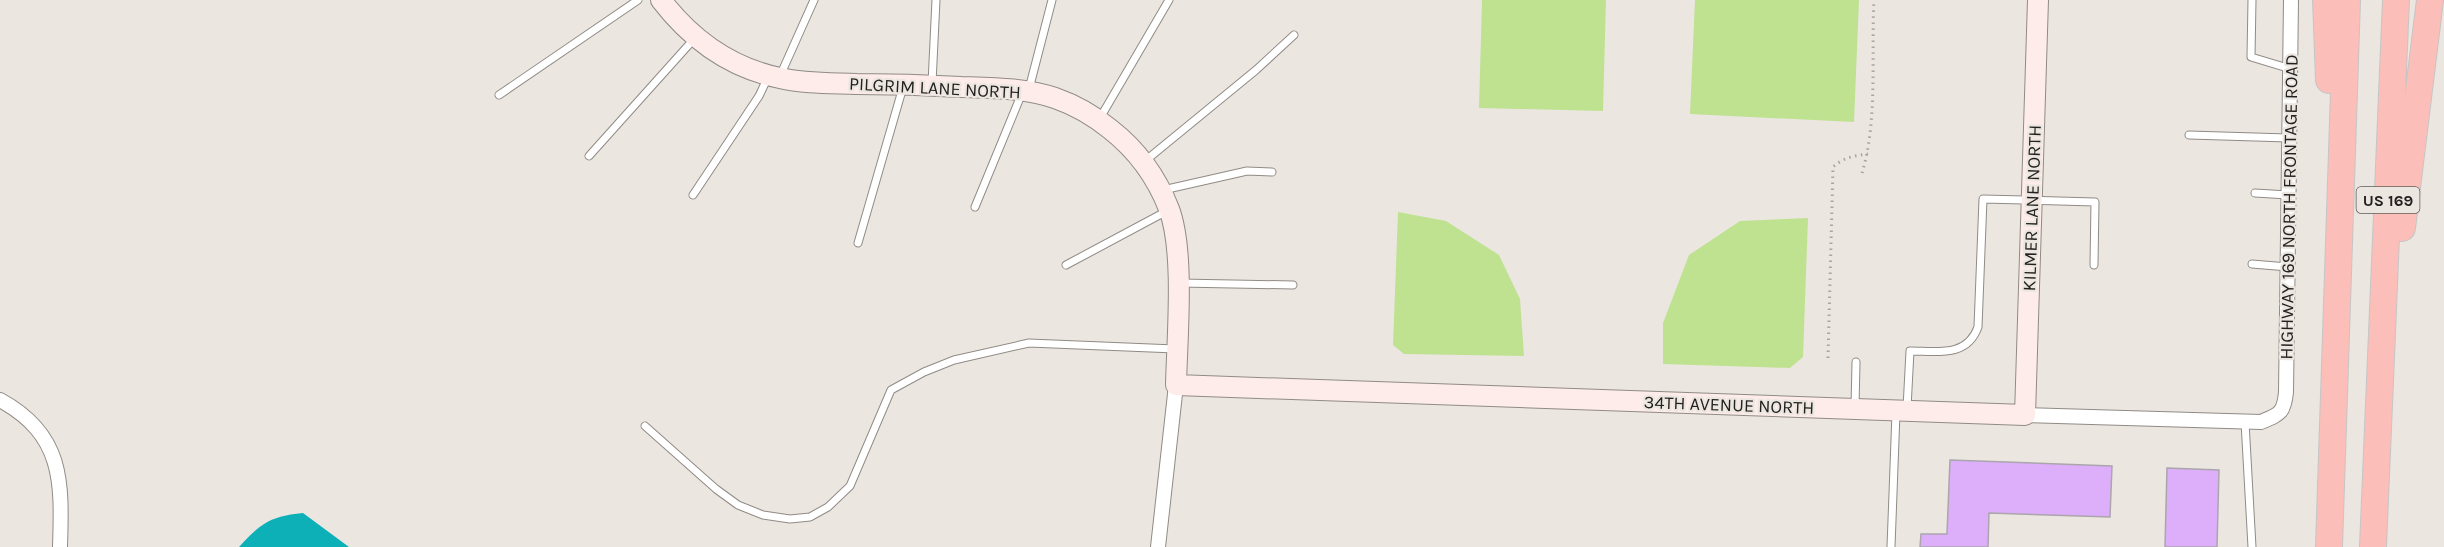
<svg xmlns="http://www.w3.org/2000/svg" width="2444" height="547" font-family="Karla,sans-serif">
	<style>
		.green { fill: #bfe291 }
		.water { fill: #0db0b7 }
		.building { fill: #ddaefa; stroke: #aaa6ac; stroke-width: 1.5 }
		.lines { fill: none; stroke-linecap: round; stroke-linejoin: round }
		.lane-casing { stroke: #908b86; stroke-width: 9 }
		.street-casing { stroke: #908b86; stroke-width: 16 }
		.secondary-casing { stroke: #908b86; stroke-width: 22 }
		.highway-casing { stroke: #c6c5c5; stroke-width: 28 }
		.path { stroke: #a9a5a1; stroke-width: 3; stroke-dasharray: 1.5 4.5; stroke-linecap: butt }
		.lane { stroke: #fff; stroke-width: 7 }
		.street { stroke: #fff; stroke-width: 14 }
		.secondary { stroke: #feecea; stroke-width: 20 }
		.highway { stroke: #fcbeb8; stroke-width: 26 }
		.labels { text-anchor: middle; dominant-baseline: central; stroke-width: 4.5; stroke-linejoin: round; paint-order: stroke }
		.shield { fill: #ece6e1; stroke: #5f5c59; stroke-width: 1.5 }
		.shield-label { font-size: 16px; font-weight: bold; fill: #23211f }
		.street-label { font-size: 18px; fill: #23211f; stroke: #ece6e1 }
	</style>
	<rect width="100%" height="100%" fill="#ece6e1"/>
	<path class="green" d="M1482,0H1606L1603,111L1479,108Z
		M1695,0H1859L1854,122L1690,114Z
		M1398,212L1446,221L1499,255L1520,299L1524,356L1404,354L1393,345Z
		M1808,218L1803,357L1790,368L1663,364V323L1689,255L1740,221Z"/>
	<path class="water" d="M303,513L349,547H239C261,523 271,516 303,513Z"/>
	<path class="building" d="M1950,460L2112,466L2110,517L1989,513L1988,547H1920L1921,534H1947Z
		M2167,468L2219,470L2217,547H2165Z"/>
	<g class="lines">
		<defs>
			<path id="lane" d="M2252,0L2251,57L2291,69
				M780,76L814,0
				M932,83L936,0
				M1029,89L1052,0
				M499,95L638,0
				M1100,118L1169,0
				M2189,135L2290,138
				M589,156L694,39
				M1145,161L1256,70L1294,35
				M1163,190L1247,171L1272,172
				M2255,193L2289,195
				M693,195L759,96L768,77
				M975,207L1022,93
				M858,243L903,87
				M2252,264L2288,267
				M1066,265L1167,211
				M1180,283L1293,285
				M1855,407L1856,362
				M1907,408L1910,351C1936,351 1967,358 1978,327L1983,199L2095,202L2094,265
				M2245,422L2252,547
				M645,426L716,489L738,505L763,515L790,519L810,517L828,507L850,486L891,390L924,372L954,360L1029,343L1175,349
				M1891,547L1896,413"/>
			<path id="street" d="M0,400C64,435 62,482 60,547
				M2025,415L2261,422C2280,414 2284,413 2286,392L2291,0
				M1158,547L1176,385"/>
			<path id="secondary" d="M661,0C691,39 731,68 780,78C805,84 831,83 857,84C891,84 926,85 961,87C992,88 1026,88 1055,98C1075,105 1094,116 1110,129C1137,150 1157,178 1169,209C1185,251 1177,338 1176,385L2025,415L2038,0"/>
			<path id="highway" d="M2326,0L2329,80
				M2402,228L2430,0
				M2329,547L2347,0
				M2373,547L2396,0"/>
		</defs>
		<use href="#lane" class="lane-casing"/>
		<use href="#street" class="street-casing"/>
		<use href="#secondary" class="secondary-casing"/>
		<use href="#highway" class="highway-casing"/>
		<path class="path" d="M1862,173C1878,121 1871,55 1874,0
			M1828,358L1833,167C1844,157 1854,156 1868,154"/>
		<use href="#lane" class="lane"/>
		<use href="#street" class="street"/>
		<use href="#secondary" class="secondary"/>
		<use href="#highway" class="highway"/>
	</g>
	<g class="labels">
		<rect class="shield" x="2356.5" y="187" width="63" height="26" rx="4.5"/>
		<g class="shield-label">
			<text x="2388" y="200">US 169</text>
		</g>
		<g class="street-label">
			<text transform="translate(935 88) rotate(3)">PILGRIM LANE NORTH</text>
			<text transform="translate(2289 207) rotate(-89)">HIGHWAY 169 NORTH FRONTAGE ROAD</text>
			<text transform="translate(2032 208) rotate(-88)">KILMER LANE NORTH</text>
			<text transform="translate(1729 405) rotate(2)">34TH AVENUE NORTH</text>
		</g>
	</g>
</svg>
